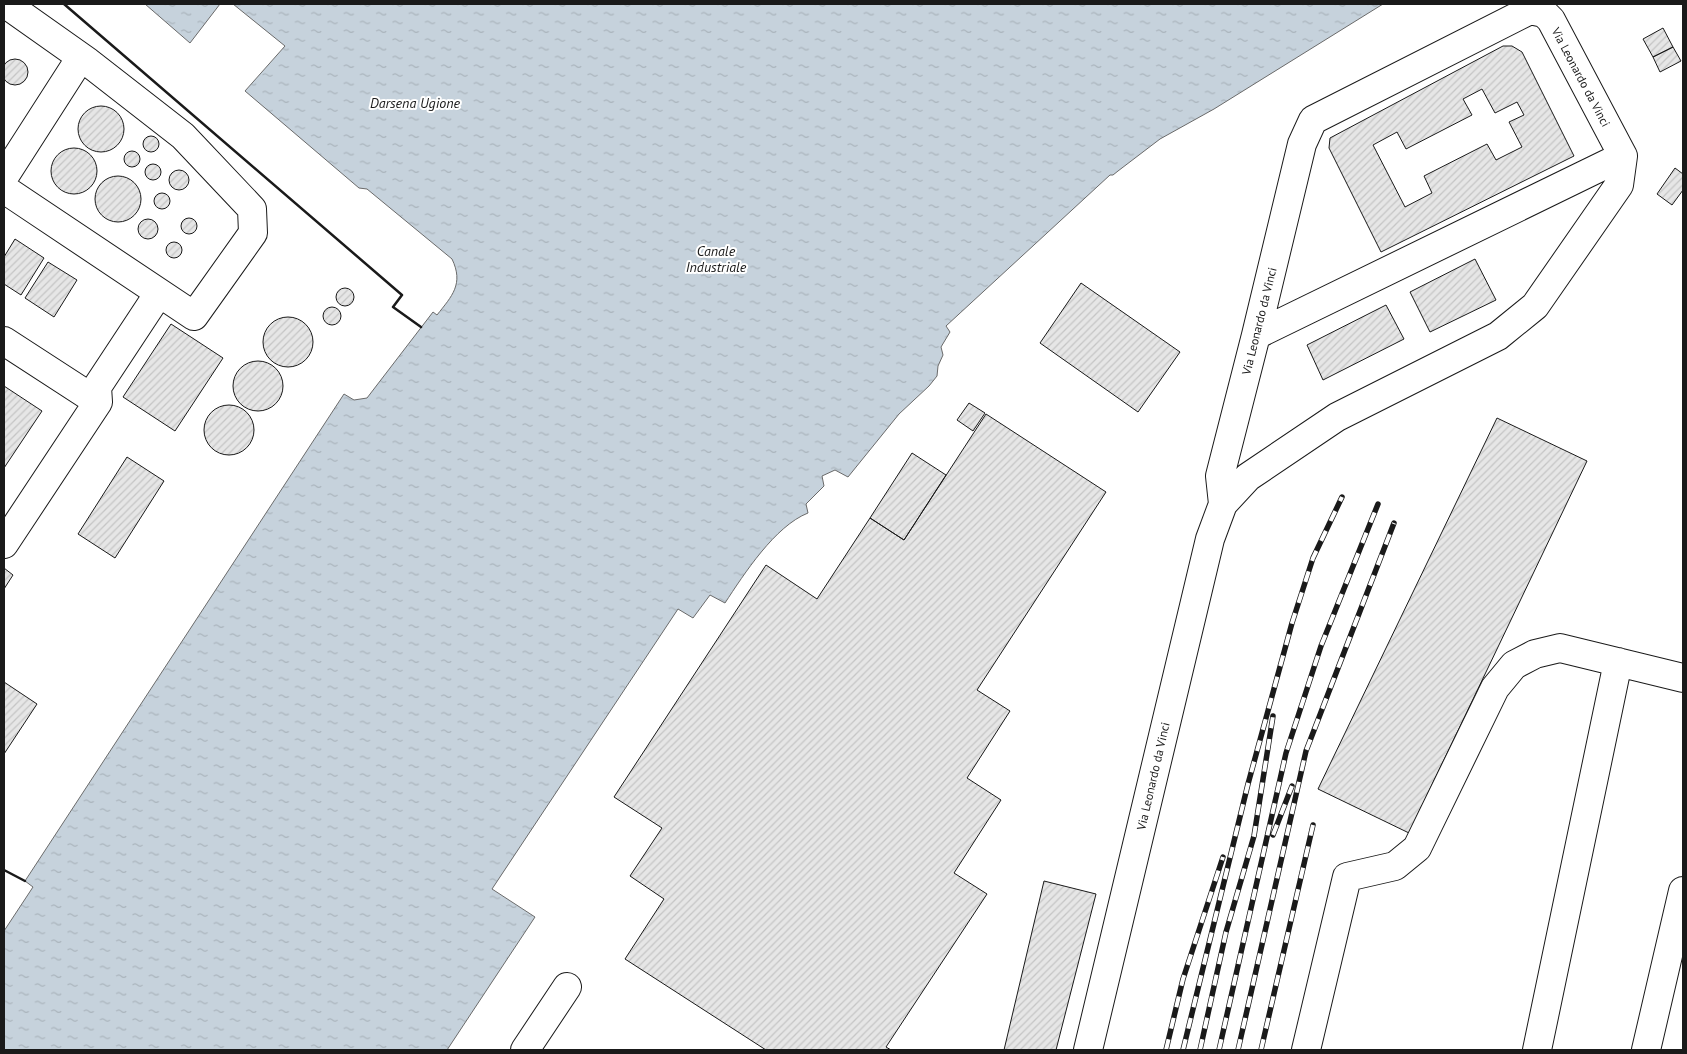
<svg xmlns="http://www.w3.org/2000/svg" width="1687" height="1054" font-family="'PT Sans',sans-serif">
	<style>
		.water { fill: url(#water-ripples); stroke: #6a6a6a }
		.building { fill: url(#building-hatch); stroke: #1a1a1a; fill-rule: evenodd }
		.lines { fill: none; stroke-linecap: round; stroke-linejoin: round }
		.minor-casing { stroke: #1a1a1a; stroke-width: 30 }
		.minor { stroke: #fff; stroke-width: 28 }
		.rail-casing { stroke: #1a1a1a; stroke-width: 5.5 }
		.rail { stroke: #fff; stroke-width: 4; stroke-dasharray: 11; stroke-linecap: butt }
		.wall { stroke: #1a1a1a; stroke-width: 2.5 }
		.labels { text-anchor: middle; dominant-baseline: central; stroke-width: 4; stroke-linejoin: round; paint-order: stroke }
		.street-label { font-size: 12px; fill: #1a1a1a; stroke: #fff }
		.water-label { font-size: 14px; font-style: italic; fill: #1a1a1a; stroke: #fff }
	</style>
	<defs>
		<pattern id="water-ripples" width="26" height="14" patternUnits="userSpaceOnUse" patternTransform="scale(1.25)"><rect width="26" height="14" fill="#c6d2dc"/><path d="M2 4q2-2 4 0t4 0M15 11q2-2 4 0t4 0" fill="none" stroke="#aab4bc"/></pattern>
		<pattern id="building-hatch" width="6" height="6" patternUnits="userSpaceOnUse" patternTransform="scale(1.25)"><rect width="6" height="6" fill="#e6e6e6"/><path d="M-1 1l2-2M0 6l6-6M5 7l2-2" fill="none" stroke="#c5c5c5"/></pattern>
	</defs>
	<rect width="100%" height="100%" fill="#fff"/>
	<path class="water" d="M145,4H220L190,43Z
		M233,4H1383L1214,109L1160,139L1118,171L1113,175H1110L946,326L950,332L941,347L943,355L938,366L937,376L929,386L899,414L848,477L835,470L822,476L824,486L806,504L808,513C775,526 744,574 725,603L710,595L693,618L678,609L492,889L535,917L447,1050H4V931L33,887L25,881L344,394L354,400L367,398L433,312L437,315C452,296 464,284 452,259L367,189L359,188L245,91L285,46Z"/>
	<path class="building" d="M1663,28L1673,47L1653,57L1643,39Z
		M1503,46H1512L1522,52L1574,156L1381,252L1329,148L1330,138ZM1482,89L1495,113L1517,102L1524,115L1509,122L1522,147L1496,160L1487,144L1424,176L1432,193L1405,207L1373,145L1397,132L1406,149L1472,115L1463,99Z
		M1673,47L1681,61L1660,72L1653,57Z
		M2 72a13 13 0 1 1 26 0a13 13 0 1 1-26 0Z
		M78 129a23 23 0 1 1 46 0a23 23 0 1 1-46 0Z
		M143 144a8 8 0 1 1 16 0a8 8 0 1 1-16 0Z
		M51 171a23 23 0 1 1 46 0a23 23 0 1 1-46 0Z
		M124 159a8 8 0 1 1 16 0a8 8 0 1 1-16 0Z
		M145 172a8 8 0 1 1 16 0a8 8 0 1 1-16 0Z
		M1675,168L1683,174V190L1672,205L1657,194Z
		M169 180a10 10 0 1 1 20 0a10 10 0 1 1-20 0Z
		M95 199a23 23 0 1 1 46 0a23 23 0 1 1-46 0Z
		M154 201a8 8 0 1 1 16 0a8 8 0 1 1-16 0Z
		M181 226a8 8 0 1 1 16 0a8 8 0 1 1-16 0Z
		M138 229a10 10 0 1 1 20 0a10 10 0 1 1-20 0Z
		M15,239L44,258L21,295L4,284V257Z
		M166 250a8 8 0 1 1 16 0a8 8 0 1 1-16 0Z
		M1475,259L1496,300L1430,332L1410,292Z
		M48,262L77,280L54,317L25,298Z
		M1081,283L1180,352L1138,412L1040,343Z
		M336 297a9 9 0 1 1 18 0a9 9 0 1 1-18 0Z
		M1386,305L1404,339L1323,380L1307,345Z
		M323 316a9 9 0 1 1 18 0a9 9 0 1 1-18 0Z
		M263 342a25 25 0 1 1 50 0a25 25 0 1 1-50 0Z
		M171,324L223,358L175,431L123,397Z
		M233 386a25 25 0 1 1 50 0a25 25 0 1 1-50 0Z
		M4,386L42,411L4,468Z
		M969,403L985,413L973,431L957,420Z
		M204 430a25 25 0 1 1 50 0a25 25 0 1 1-50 0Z
		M986,414L1106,492L977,690L1010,711L967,778L1001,800L954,873L987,894L886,1047L891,1050H766L625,959L664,899L630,876L662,828L614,797L766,565L817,599L870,518L904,540Z
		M1497,418L1587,461L1409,833L1318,789Z
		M912,453L946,475L904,540L870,518Z
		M127,457L164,481L115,558L78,534Z
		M4,568L13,575L4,589Z
		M4,682L37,704L4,754Z
		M1044,881L1096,894L1056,1050H1004Z"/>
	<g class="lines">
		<defs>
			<path id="minor" d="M4,177L81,57
				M4,189L194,316L253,233L252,209L183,136L88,62L6,4
				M1256,335L1623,156
				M4,341L98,402
				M4,544L98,402L97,387L159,293
				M525,1050L567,987
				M1088,1050L1210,539L1223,504L1248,477L1337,417L1498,336L1535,306L1619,185L1623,156L1551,20L1544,13L1530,10L1313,120L1302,144L1256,335L1220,476L1223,504
				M1306,1050L1347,877L1395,866L1417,848L1495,688L1514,665L1535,654L1560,648L1683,678
				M1537,1050L1618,662
				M1646,1050L1683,891"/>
		</defs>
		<use href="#minor" class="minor-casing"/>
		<use href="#minor" class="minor"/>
		<defs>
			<path id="rail" d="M1273,835L1292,786
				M1166,1050L1183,979L1223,857
				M1183,1050L1248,784L1292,623L1313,558L1342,497
				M1200,1050L1226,932L1254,836L1273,716
				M1219,1050L1286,753L1321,646L1378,504
				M1238,1050L1306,751L1394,523
				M1261,1050L1313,825"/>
		</defs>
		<use href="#rail" class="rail-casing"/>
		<use href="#rail" class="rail"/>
		<path class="wall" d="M64,4L402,295L393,307L421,327
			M4,870L25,881"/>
	</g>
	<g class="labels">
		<g class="street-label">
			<text transform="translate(1581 77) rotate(62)">Via Leonardo da Vinci</text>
			<text transform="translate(1259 321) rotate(-76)">Via Leonardo da Vinci</text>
			<text transform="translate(1153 776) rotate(-77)">Via Leonardo da Vinci</text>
		</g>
		<g class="water-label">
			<text x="415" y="103">Darsena Ugione</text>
			<text x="716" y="251">Canale<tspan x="716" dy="16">Industriale</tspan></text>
		</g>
	</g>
	<rect width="1687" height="1054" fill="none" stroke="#1a1a1a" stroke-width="10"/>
</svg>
